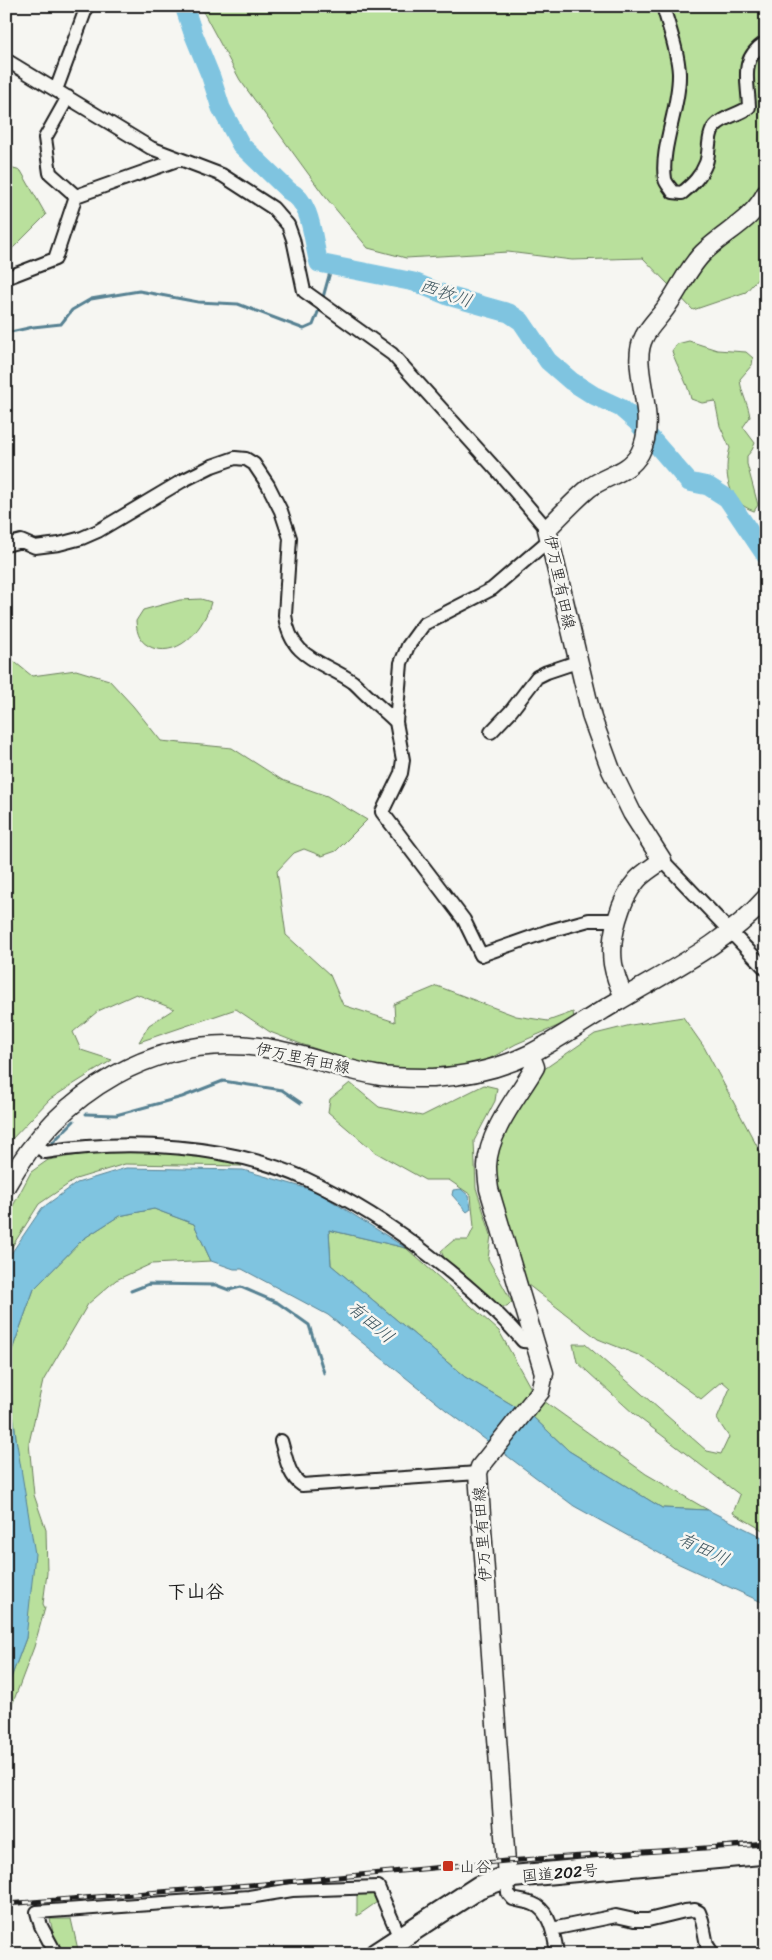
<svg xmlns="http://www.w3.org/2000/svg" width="772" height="1960" font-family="Sriracha,'Klee One',sans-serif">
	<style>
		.green { fill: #b9e09c; stroke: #6a7e5c }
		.water { fill: #7fc4e0; stroke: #578192 }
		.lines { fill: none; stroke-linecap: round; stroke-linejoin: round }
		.stream { stroke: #578192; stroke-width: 3 }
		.river { stroke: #7fc4e0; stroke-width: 19 }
		.minor-casing { stroke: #1c1c1c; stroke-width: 16 }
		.secondary-casing { stroke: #1c1c1c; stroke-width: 21 }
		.trunk-casing { stroke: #1c1c1c; stroke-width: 25 }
		.minor { stroke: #f6f6f2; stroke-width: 12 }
		.secondary { stroke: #f6f6f2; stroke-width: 18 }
		.trunk { stroke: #f6f6f2; stroke-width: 21 }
		.rail-casing { stroke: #1c1c1c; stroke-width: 5 }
		.rail { stroke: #f6f6f2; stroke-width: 3; stroke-dasharray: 9; stroke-linecap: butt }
		.poi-dot { fill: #c8321e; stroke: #f6f6f2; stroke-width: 2 }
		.labels { text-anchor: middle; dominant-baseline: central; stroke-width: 5; stroke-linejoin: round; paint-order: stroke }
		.street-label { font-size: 16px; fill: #1c1c1c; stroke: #f6f6f2 }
		.poi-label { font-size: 16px; fill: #1c1c1c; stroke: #f6f6f2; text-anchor: start }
		.water-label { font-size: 18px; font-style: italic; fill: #3f5761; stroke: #f6f6f2 }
		.quarter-label { font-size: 19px; font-weight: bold; fill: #1c1c1c; stroke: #f6f6f2 }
	</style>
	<rect width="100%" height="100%" fill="#f6f6f2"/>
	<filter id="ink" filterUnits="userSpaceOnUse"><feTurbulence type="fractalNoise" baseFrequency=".02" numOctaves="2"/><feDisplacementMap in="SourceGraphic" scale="10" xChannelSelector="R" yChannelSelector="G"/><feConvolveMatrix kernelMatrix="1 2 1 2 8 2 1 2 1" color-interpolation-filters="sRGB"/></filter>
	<g filter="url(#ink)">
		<path class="green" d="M200,6H766V269L746,292L693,310L643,258L572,260L508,252L406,258L368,248L323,194L240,80Z
			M6,167L21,171L46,215L6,255Z
			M689,341L717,350L746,352L753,358L752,365L740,379C741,393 748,403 750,417L743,427L755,443L752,450L747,456V464L758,505L754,511C727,502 723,472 730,448L720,426L715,401L702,403L691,399C687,380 677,368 672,351L677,344Z
			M201,599L211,602C205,626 181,657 153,648C140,643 137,635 136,621L143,610L180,600Z
			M6,655L32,676L76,670L109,680L133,706L161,741L232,748L282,780L327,796L367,820L336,851L322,856L304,849L294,853L277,871L286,935L330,975L343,1005L395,1022L394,1004L437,986L516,1016L548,1021L573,1012L574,1019L516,1044L482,1063L418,1071L359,1063L301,1044L270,1032L236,1009L139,1042L149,1025L174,1009L136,994L98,1011L73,1032L81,1050L112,1060L50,1099L10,1141L6,1149Z
			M683,1017L704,1047L766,1163V1532L733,1513L740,1495L634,1414L577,1362L573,1344H585L707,1451L721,1454L729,1437L717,1419L730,1388L722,1381L701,1399L643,1357L598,1339L523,1281L494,1197L493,1164L510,1114L540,1072L595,1034L631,1025Z
			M350,1083L379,1107L422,1116L484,1085L497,1088L495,1101L474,1141L476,1188L491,1235L488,1259L512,1302L507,1307H498L446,1262L441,1251L454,1240H468L474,1227L471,1195L449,1180H425L375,1152L328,1112L330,1099Z
			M108,1150L194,1153L242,1166L125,1164L76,1179L39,1204L6,1256V1219L31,1172L48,1160Z
			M154,1209L194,1224L211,1261L151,1264L116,1280L88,1304L43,1381L29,1443L34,1495L46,1530L47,1573L43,1604L45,1608L34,1647L6,1721V1691L26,1638L16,1438L7,1364L34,1289L83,1239L119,1216Z
			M329,1230L406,1248L499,1331L534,1394L646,1474L708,1510L662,1508L569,1451L533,1417L465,1377L331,1265Z
			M375,1892L380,1900L357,1916V1893Z
			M50,1919H71L79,1954H61L55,1942Z"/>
		<path class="water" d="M126,1168L243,1170L316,1191L406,1248L329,1230L331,1265L465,1377L533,1417L569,1451L662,1508L708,1510L766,1539V1604L677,1563L574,1506L446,1410L328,1315L242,1269H234L211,1261L194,1224L154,1209L119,1216L83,1239L34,1289L7,1364L16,1438L35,1554L26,1638L6,1691V1261L42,1208L77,1183Z
			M461,1189L469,1196L471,1209L467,1212L452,1195L453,1190Z"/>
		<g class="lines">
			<path class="stream" d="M322,301L332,265
				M6,333L33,327L61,324L72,310L91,299L139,291L198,302L238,304L304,329L313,325L320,307
				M86,1114L116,1115L182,1097L223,1081L282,1090L301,1103
				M53,1142L74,1121
				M131,1291L149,1284L216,1285L229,1290L241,1287L278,1303L309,1325L324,1373"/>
			<path class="river" d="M184,6L193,33L211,77L221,108L241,145L289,191C313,203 312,240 319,263L414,282L448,296L509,313L521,321L548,361L571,381L593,395L621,408L636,421L689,482L708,486L727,498L766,556"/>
			<defs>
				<path id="minor" d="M663,6C669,28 678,51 679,73C680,107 660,148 665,179C666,184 671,188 673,192L682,193C693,184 701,176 706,163C710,152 707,135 715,126C724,116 739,115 749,107C748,79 739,59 766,42
					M6,60L151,148L222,175L273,208L288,225L293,239L304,291L392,354L502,476L547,529
					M56,90L87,6
					M68,97L45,138L50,173L76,196
					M11,276L55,259L76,196L180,159
					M6,545L21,541L35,547L59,544L82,538L98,531L182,481L212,466L235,458L246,459L254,464L268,485L281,511L290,538L285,615C290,659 322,661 353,682C359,687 364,693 370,698C378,706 387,713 396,722L401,663L408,646L424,624L492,589L549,540
					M396,722L403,760L401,773L382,812L464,920L481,955L549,931L589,920H618
					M491,732L511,711L537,677L547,672L577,662
					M662,860L766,969
					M34,1143L45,1152C127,1139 230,1144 306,1179C351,1200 395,1228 434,1259C466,1284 497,1310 523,1341L534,1342
					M281,1441C286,1457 288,1476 302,1485L478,1473
					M507,1877L508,1893L513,1899C519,1901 526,1901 533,1904C550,1910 555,1938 557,1954
					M552,1929L616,1916L634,1920H648L685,1911L695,1910L699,1912L702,1920L707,1945L713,1954
					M56,1954L41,1926L37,1912L249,1897L292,1890L378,1887L400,1938"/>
				<path id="secondary" d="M624,997C619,986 615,976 613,964C609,938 620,899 637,880C644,872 654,867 662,860L632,813L611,770L592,718L547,529C561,515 574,501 588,489C605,475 629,474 640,453C660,416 628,367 644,337C650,325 662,315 669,303C680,287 689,267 703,253C724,232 752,221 766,193
					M6,1186C59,1092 156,1031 266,1048C305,1054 342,1070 381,1076C398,1078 416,1078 433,1078C466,1076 501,1068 530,1054C561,1038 590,1017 620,1000C670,970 727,943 766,898
					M507,1877L478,1473L480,1467L540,1392L544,1373L489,1189C488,1182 487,1173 487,1166C488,1131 519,1095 535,1067L530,1054"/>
				<path id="trunk" d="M376,1954L479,1887L507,1877L766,1853"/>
			</defs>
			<use href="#minor" class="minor-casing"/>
			<use href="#secondary" class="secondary-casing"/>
			<use href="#trunk" class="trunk-casing"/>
			<use href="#minor" class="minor"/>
			<use href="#secondary" class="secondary"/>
			<use href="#trunk" class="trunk"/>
			<defs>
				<path id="rail" d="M6,1904L276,1883L506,1861L766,1844"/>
			</defs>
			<use href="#rail" class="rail-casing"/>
			<use href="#rail" class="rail"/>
		</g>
	</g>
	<rect class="poi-dot" x="442" y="1860" width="12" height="12" rx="2.5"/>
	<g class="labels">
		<g class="street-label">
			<text transform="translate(560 582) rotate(78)">伊万里有田線</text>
			<text transform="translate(303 1058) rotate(12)">伊万里有田線</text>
			<text transform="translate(482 1534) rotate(-94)">伊万里有田線</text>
			<text transform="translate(560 1873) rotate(-5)">国道202号</text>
		</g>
		<g class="poi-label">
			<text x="459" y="1866">山谷</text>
		</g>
		<g class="water-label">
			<text transform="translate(446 293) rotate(19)">西牧川</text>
			<text transform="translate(371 1322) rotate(40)">有田川</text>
			<text transform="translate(704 1549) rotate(26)">有田川</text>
		</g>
		<g class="quarter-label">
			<text x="196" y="1591">下山谷</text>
		</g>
	</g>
	<rect width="772" height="1960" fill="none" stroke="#f6f6f2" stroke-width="25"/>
	<rect x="12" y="12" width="747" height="1935" fill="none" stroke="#1c1c1c" stroke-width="2" filter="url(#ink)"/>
</svg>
